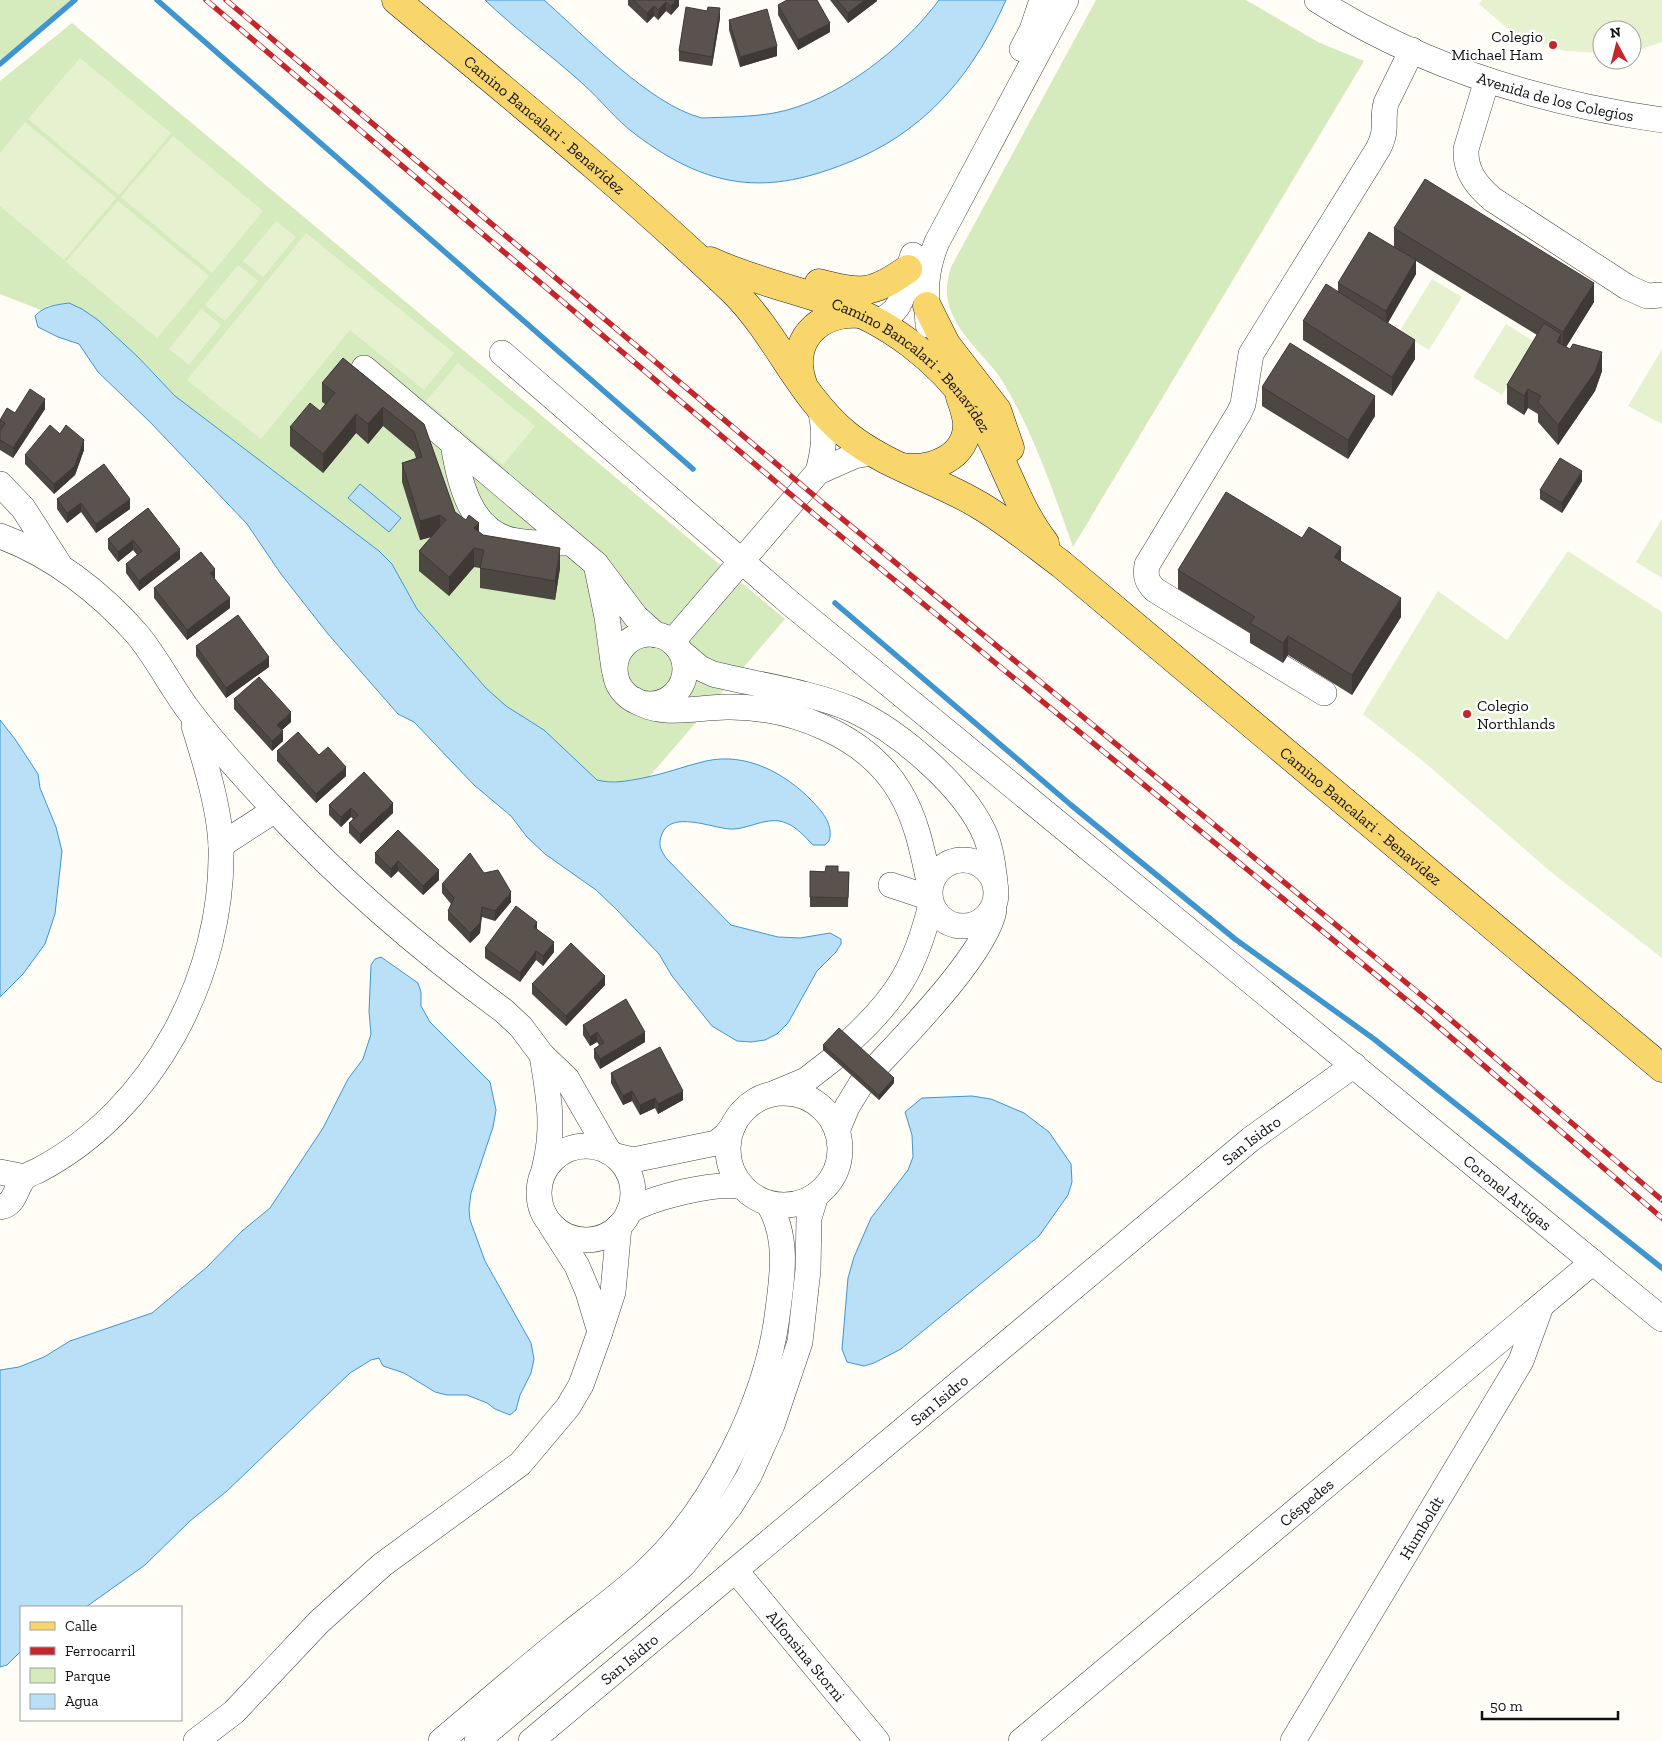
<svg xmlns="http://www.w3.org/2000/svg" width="1662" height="1741" font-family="'Zilla Slab',serif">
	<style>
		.green { fill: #d5ebbd }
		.pitch { fill: #e6f2cf }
		.water { fill: #b9e0f7; stroke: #3f96cf }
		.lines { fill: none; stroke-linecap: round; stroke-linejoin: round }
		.stream { stroke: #3f96cf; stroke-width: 5.5 }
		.minor-casing { stroke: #444; stroke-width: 26 }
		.major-casing { stroke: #222; stroke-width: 29 }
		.minor { stroke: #fff; stroke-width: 25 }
		.major { stroke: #f9d66b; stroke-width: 28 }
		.rail-casing { stroke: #c4262e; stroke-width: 5.5 }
		.rail { stroke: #fff; stroke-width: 4; stroke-dasharray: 11; stroke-linecap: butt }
		.wall { fill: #4d4742 }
		.shaded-wall { fill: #3f3936 }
		.building { fill: #5a524d; stroke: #3f3936 }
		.poi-dot { fill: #c4262e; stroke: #fff; stroke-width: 2 }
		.labels { text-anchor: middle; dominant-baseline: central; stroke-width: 5; stroke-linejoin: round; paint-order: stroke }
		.poi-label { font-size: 16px; fill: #111; stroke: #fff; text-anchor: end }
		.street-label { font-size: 16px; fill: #111; stroke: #fff }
	</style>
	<rect width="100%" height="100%" fill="#fffdf5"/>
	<path class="green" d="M0,0H74L0,62Z
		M1096,0H1246L1318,42L1364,61L1073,547C1053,491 1034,434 1003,382C986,355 955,334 948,301C945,290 948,278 951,267Z
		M72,23L785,619L649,777L625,781H597L544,730L506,706L486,688L417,609L379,551L175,396L138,357L69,303L48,306L41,310L0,294V81Z"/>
	<path class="pitch" d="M1482,0H1662V42L1632,52V30H1602V53L1565,51L1514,34L1479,4Z
		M80,58L171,133L119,195L28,119Z
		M25,122L116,198L64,260L0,206V153Z
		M173,136L263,211L212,273L121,197Z
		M118,201L209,276L157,338L66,262Z
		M276,221L296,237L263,277L243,261Z
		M306,233L454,353L424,390L350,330L261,439L187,380Z
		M238,265L258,281L225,321L205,305Z
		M1432,279L1462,297L1429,350L1399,332Z
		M201,309L221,325L189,365L169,349Z
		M1506,324L1535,342L1502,395L1473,377Z
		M1662,349V424L1628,406Z
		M458,363L535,426L503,465L426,401Z
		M1662,519V578L1636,562Z
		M1568,551L1662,612V958L1551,872L1424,762L1363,714L1438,591L1507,640Z"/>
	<path class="water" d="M485,0H544C585,36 650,105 702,118C726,117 751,117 774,113C835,102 903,49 939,0H1006C975,70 931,125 861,157C773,196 713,193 635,134C616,120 601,100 583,84C551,55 516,30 485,0Z
		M69,303L82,309L98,320L138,357L175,396L379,551L392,564L417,609L486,688L506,706L544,730L597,780C613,784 627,781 643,778C665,774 684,766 706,761C746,752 785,773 812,801C823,812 834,826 829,841L825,845H813C805,837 797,827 786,823C768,815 748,830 730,829C712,828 671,810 662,834C658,844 660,849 666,858L731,925L778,937L800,938L830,933L841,939V944L836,952L817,971L788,1023L777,1034L765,1040L751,1042L737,1041L712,1026L672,976L659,954L616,909L596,890L545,854L527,837L511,816L474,785L414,722L398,714L328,634L281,574L247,524L150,422L98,372L79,344L58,337L38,327L35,316C44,306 55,305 69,303Z
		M360,484L401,518L389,532L348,498Z
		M0,720L15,739L38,774L40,788L56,827L62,851L55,914L45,944L23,974L0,997Z
		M381,957L418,983L421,992V1006L430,1022L490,1082L496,1110L493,1127L471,1193L469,1209L470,1220L485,1261L531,1343L534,1359L531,1373L520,1395L516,1410L510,1415L495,1409L487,1403L467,1395H447L435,1392L404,1373L383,1366L379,1358L371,1360L350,1373L227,1491L190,1521L145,1565L86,1607H21V1651L7,1665L0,1667V1370L19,1367L44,1357L70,1341L152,1313L207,1267L242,1231L270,1208L323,1128L348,1079L363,1059L371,1034L369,1011L371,965L375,959Z
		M972,1096L991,1099L1024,1113L1049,1132L1071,1164L1072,1182L1068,1195L1039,1236L901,1349L874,1363L864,1366L847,1362L842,1349L848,1278L854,1257L871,1218L908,1170L913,1157L912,1135L905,1112L922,1098Z"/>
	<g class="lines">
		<path class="stream" d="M157,0L693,469
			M0,64L75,0
			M835,603L1071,805L1235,939L1374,1039L1662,1268"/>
		<defs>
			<g id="minor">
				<path id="s1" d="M1317,0C1420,66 1542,103 1662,120"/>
				<path d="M1022,49L1032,30L1042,0"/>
				<path d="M1487,80L1466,149C1465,171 1476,185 1492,199L1627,287L1647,296L1662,295"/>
				<path d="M875,322C910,311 902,282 913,255"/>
				<path d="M928,325C926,293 924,273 937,242L1066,0"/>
				<path id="s2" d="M502,353L790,603L1662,1319"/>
				<path d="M364,368L596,564"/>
				<path d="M453,443C459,483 471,535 517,541C535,544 553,543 571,543"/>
				<path d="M818,472C824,449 826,432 820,409"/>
				<path d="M0,484L23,508L59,564"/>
				<path d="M0,536C52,555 100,592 137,634C157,658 171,687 190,712C216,746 245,778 274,809C344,884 422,951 504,1011L521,1027L542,1055"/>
				<circle cx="650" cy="669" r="35"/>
				<path d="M672,642L818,472L854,456L872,453"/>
				<path d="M681,652L700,668L713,674C758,685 811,692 853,710C900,732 966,788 986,837C992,852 993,866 995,882"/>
				<path d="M614,669L607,617L596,564L636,617L656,635"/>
				<path d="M1324,693L1155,590C1147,582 1145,577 1147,565L1239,413L1243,404L1251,354L1378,149C1389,128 1381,122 1386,103L1412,50"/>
				<path d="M635,700C660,718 698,707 727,707C790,706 867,735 900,792C917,820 923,854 930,886"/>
				<path d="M221,845L275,810"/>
				<circle cx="963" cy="893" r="33"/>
				<path d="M891,885L930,898"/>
				<path d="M849,1042C897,998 916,967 931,904"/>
				<path d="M876,1067C907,1034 987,952 994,910"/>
				<path d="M775,1093L806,1080L833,1059"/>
				<circle cx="784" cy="1149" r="56"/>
				<path d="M837,1131L847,1107L861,1084"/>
				<circle cx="586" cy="1193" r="47"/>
				<path d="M616,1156L633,1160L716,1143L725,1136L733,1126"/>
				<path d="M544,1170C555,1127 549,1099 542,1055L567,1079L609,1152"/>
				<path d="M0,1172L25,1177"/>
				<path d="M0,1207C17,1204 15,1186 25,1177C29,1174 35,1172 39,1170C154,1109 224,975 221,847C220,810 205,761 194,726"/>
				<path d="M629,1211C654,1197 716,1181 743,1187"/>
				<path d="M552,1227L577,1266L588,1292L600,1332L613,1292L619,1226"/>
				<path id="s3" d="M736,1571L877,1741"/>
				<path d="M196,1741L234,1712L319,1622L382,1565L520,1464L568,1407L581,1385L600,1332"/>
				<path d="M441,1741C482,1706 523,1671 566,1636C592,1615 620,1595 645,1572C712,1510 768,1400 778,1309C783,1273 788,1235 768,1203"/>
				<path d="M477,1741L635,1608L684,1564L731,1505L749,1476L772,1425L800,1342L808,1270L809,1218L816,1195"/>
				<path id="s4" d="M531,1741L1251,1139L1354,1065"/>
				<path id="s5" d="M1021,1741L1593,1262"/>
				<path id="s6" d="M1293,1741L1521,1361L1540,1309"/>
			</g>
			<g id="major">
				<path id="s7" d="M396,0C510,95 627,189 734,292C777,335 799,395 846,434C885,466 936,479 979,505C1008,522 1034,544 1061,564L1662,1068"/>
				<path id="s8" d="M710,261C749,279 790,288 831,302C887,320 938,359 972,407C1002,449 1013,502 1045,543"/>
				<path d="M819,283C862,294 871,295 908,269"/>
				<path d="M927,306L946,344L997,410L1010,448"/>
				<path d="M803,384C788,341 818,311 860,314"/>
				<path d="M903,467C931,471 968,458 967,423C966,414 963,405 960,397"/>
			</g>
		</defs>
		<use href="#minor" class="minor-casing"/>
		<use href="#major" class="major-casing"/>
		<use href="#minor" class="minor"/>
		<use href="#major" class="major"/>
		<defs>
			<path id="rail" d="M206,0L815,515L1426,1016L1662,1218
				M226,0L823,503L1437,1008L1662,1200"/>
		</defs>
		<use href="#rail" class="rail-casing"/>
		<use href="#rail" class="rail"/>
	</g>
	<path class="wall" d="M628,0H679V6L671,15L666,11L658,20L654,16L647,23L628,5Z
		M830,0H877V1L848,23Z
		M778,5L830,32L798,50L778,15Z
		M720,18L712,66L679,61V51Z
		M729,20L777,56L740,67L729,30Z
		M1394,228L1594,302L1566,347L1602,371L1595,391L1558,445L1538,422V414L1528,408L1524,415L1507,404V385L1537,335L1416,261V274L1388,323L1415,359L1392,396L1303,340V321L1338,292V283L1394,247Z
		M343,358L424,424L455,512L483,535L560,568L555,600L480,588V568L474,567L449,596L419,571V551L432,537L420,540L402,482V463L416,458L414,452L383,426L368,444L356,433L323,473L290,446V427L320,411L325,404L322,402V383Z
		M1262,387L1375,416L1348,459L1262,406Z
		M45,409L13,458L0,450V420L15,413Z
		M60,434L84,450L75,475L54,494L25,464V455Z
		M1582,481L1562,513L1540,499V490Z
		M57,499L130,509L96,533L81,512L67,523L57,509Z
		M148,508L180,559L139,591L126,573V564L137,555L133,550L118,562L108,549V539Z
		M1302,538L1341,561L1401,617L1352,695L1288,655L1283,663L1250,643V633L1178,589V570Z
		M215,579L230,608L187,640L154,598V588Z
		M196,646L269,667L226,698L196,656Z
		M234,699L291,722L282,730L283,741L272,751L234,709Z
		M277,751L319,755L346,776L316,803L277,761Z
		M329,805L393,813L360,844L349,833V823L353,819L351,817L341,827L329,815Z
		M398,830L439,880L423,895L398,871L391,878L375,863V853Z
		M810,871L849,872L848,907H810Z
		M484,873L511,902L495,921L482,917L480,933L470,943L448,920V911L451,904L442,893V884Z
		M537,929L554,952L543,966L536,960L520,982L485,958V948Z
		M532,984L605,985L566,1026L532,994Z
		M583,1025L645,1042L600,1069L594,1058V1049L599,1045L597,1042L590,1046L583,1035Z
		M823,1045L894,1083L879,1100L823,1050Z
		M611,1073L683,1100L658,1114L655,1108L640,1115L632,1101L623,1105L611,1083Z"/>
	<path class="shaded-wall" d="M676,0H679V6L671,15V6Z
		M865,0H877V1L848,23V13Z
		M666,2V11L658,20V10Z
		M654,6V16L647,23V13Z
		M720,8V18L712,66V57Z
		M830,23V32L798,50V40Z
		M777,46V56L740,67V57Z
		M1416,260V274L1386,326V311Z
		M1594,283V302L1563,352V332Z
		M1561,334V353L1557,342Z
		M1415,340V359L1392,396V377Z
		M1602,352V371L1595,391L1558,445V425Z
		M1528,389V408L1524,415V396Z
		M1375,396V416L1348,459V440Z
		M45,399V409L13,458V448Z
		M383,407V426L368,444V424Z
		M356,414V433L323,473V454Z
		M84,440V450L75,475L54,494V484Z
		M1582,471V481L1562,513V503Z
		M130,499V509L96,533V524Z
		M81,503V512L67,523V513Z
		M440,515V534L420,540V521Z
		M479,523V542L474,528Z
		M133,540V550L118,562V552Z
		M1341,547V567L1334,557Z
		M474,548V567L449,596V577Z
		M560,548V568L555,600V581Z
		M180,549V559L139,591V581Z
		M215,569V579L210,573Z
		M230,598V608L187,640V630Z
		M1401,598V617L1352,695V675Z
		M1288,636V655L1283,663V643Z
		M269,657V667L226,698V688Z
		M291,712V722L277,734V725Z
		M283,731V741L272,751V741Z
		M346,767V776L316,803V794Z
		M393,803V813L360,844V834Z
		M351,808V817L341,827V817Z
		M398,861V871L391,878V869Z
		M439,870V880L423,895V886Z
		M511,892V902L495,921V911Z
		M482,907L480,933L470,943V933Z
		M537,922V932L534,927Z
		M554,942V952L543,966V956Z
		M536,951V960L520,982V973Z
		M605,976V985L566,1026V1016Z
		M597,1032V1042L590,1046V1037Z
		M645,1032V1042L600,1069V1059Z
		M894,1078V1083L879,1100V1095Z
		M632,1091V1101L623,1105V1096Z
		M683,1091V1100L658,1114V1104Z
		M655,1098V1108L640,1115V1105Z"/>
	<path class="building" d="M633,0H676L671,6L666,2L658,10L654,6L647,13Z
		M787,0H817L830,23L798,40L778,5Z
		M837,0H865L848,13Z
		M686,7L707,11L708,7L720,8L712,57L679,51Z
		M767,9L777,46L740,57L729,20Z
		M1425,179L1594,283L1563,332L1394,228Z
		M1369,232L1416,260L1386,311L1338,283Z
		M1326,284L1415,340L1392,377L1303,321Z
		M1544,323L1561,334L1557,342L1570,349L1573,344L1602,352L1595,372L1558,425L1538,402L1541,396L1528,389L1524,396L1507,385Z
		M1290,343L1375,396L1348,440L1262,387Z
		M343,358L424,424L455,512L466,520L469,515L479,523L474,528L483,535L560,548L555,581L480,568L484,550L474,548L449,577L419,551L446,520L440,515L420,521L402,463L422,457L414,432L383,407L368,424L356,414L323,454L290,427L310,403L320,411L335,393L322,383Z
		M30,389L45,399L13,448L0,440V431L5,423L0,420L7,408L15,413Z
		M50,425L60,434L66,425L84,440L75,466L54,484L25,455Z
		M1560,458L1582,471L1562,503L1540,490Z
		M104,464L130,499L96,524L81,503L67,513L57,499Z
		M1226,492L1302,538L1309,527L1341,547L1334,557L1401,598L1352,675L1288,636L1283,643L1250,623L1255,617L1178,570Z
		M148,508L180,549L139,581L126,564L142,551L133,540L118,552L108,539Z
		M201,552L215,569L210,573L230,598L187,630L154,588Z
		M238,615L269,657L226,688L196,646Z
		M259,677L291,712L277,725L283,731L272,741L234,699Z
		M298,732L319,755L328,747L346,767L316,794L277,751Z
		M364,772L393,803L360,834L349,823L358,815L351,808L341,817L329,805Z
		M398,830L439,870L423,886L398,861L391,869L375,853Z
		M470,853L484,873L498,870L511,892L495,911L482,907L480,923L470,933L448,911L454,898L442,884Z
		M826,866H838V872H849L848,898L810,897V871L825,872Z
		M516,906L537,922L534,927L554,942L543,956L536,951L520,973L485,948Z
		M571,943L605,976L566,1016L532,984Z
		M626,999L645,1032L600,1059L594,1049L604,1043L597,1032L590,1037L583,1025Z
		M839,1028L894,1078L879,1095L823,1045Z
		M660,1047L683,1091L658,1104L655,1098L640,1105L632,1091L623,1096L611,1073Z"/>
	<g class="poi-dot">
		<circle cx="1553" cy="45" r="5"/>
		<circle cx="1467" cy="714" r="5"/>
	</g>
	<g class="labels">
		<g class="poi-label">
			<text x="1543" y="36">Colegio<tspan x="1543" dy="18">Michael Ham</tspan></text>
			<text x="1477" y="705" text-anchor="start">Colegio<tspan x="1477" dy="18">Northlands</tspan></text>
		</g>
		<g class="street-label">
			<text stroke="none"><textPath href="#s1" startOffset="259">Avenida de los Colegios</textPath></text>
			<text stroke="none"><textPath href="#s7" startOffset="194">Camino Bancalari - Benavídez</textPath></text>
			<text stroke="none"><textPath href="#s8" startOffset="232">Camino Bancalari - Benavídez</textPath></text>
			<text stroke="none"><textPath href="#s7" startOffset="1272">Camino Bancalari - Benavídez</textPath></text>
			<text stroke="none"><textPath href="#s4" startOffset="938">San Isidro</textPath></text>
			<text stroke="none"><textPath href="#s2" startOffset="1310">Coronel Artigas</textPath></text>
			<text stroke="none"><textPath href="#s4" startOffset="532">San Isidro</textPath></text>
			<text stroke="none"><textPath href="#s5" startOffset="372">Céspedes</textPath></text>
			<text stroke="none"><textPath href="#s6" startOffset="249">Humboldt</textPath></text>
			<text stroke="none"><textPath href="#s3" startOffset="110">Alfonsina Storni</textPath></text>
			<text stroke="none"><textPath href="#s4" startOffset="128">San Isidro</textPath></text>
		</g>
	</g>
	<rect x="20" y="1606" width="162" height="115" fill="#ffffff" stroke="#a0a0a0"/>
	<rect x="30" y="1622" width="25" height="8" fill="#f9d66b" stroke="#a0a0a0"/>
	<text x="65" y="1631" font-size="15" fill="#111111">Calle</text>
	<rect x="30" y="1647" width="25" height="8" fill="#c4262e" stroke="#a0a0a0"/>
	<text x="65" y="1656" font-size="15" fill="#111111">Ferrocarril</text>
	<rect x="30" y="1668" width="25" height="15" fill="#d5ebbd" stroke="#a0a0a0"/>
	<text x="65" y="1681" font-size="15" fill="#111111">Parque</text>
	<rect x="30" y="1694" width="25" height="15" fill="#b9e0f7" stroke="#a0a0a0"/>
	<text x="65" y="1706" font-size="15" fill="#111111">Agua</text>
	<g transform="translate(1617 45) rotate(353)"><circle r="24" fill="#ffffff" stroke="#a0a0a0"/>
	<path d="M0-4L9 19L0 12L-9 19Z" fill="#c4262e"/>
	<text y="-8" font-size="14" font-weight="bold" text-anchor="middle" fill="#111111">N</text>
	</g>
	<path d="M1482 1711v8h136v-8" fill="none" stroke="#111111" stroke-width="2.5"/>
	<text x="1490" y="1711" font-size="15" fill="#111111" stroke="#ffffff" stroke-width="4" paint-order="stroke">50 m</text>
</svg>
